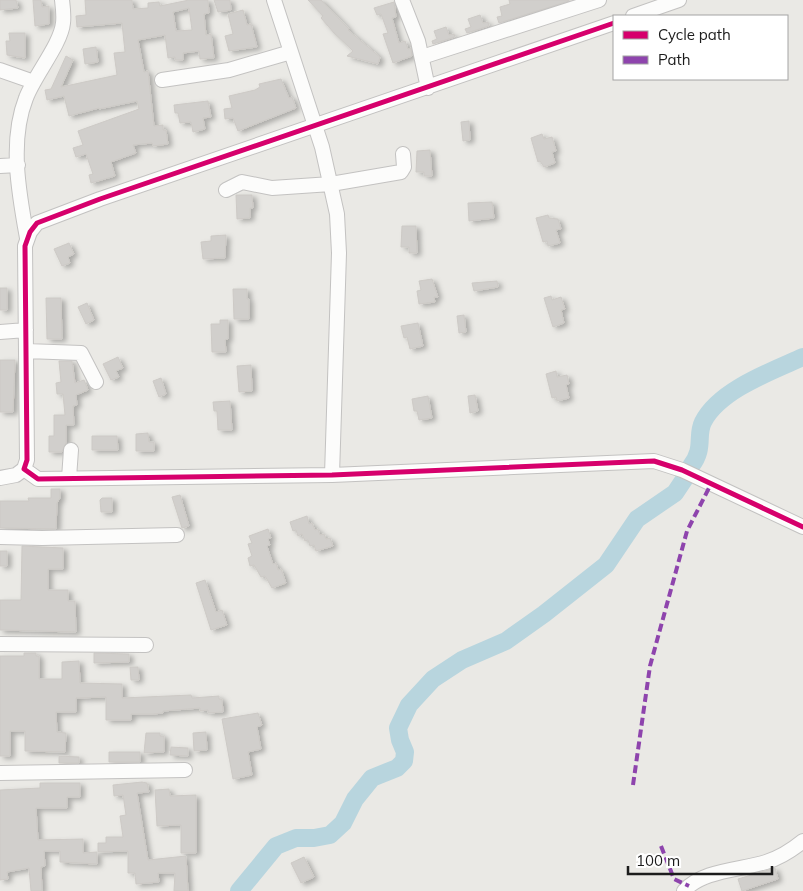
<svg xmlns="http://www.w3.org/2000/svg" width="803" height="891" font-family="Mulish,sans-serif">
	<style>
		.lines { fill: none; stroke-linecap: round; stroke-linejoin: round }
		.river { stroke: #b8d5de; stroke-width: 18 }
		.building { fill: #d1cfcc; stroke: #cdcac6; fill-rule: evenodd; filter: url(#shadow) }
		.minor-casing { stroke: #c3c2c1; stroke-width: 16 }
		.minor { stroke: #fcfcfb; stroke-width: 14 }
		.quiet { stroke: #8e44ad; stroke-width: 4; stroke-dasharray: 8 4; stroke-linecap: butt }
		.cycleway-casing { stroke: #fff; stroke-width: 8 }
		.cycleway { stroke: #d6006c; stroke-width: 5 }
	</style>
	<defs>
		<filter id="shadow"><feDropShadow dx="4" dy="2.5" stdDeviation="2.5" flood-color="#0004"/></filter>
	</defs>
	<rect width="100%" height="100%" fill="#eae9e5"/>
	<g class="lines">
		<path class="river" d="M691,466C705,448 696,436 703,422C719,390 772,371 803,357
			M239,891L276,846L296,838H314L330,835L343,823L355,799L372,778L397,768L404,761L405,752L400,740L398,728L409,705L433,679L462,660L506,641L544,614L606,565L637,519L675,493L685,478"/>
	</g>
	<path class="building" d="M0,0H16L18,8L0,10Z
		M33,0H41L42,7L49,6V24L35,26Z
		M85,0H132L133,9L148,8V3L159,2L160,6L189,0H208L209,13L204,14L206,35L211,34L214,58L200,59L199,51L183,53V60H175V57L168,58L165,35L138,40L144,72L148,71L154,126L163,125V130H166L168,144L153,146L152,143L133,145L136,153L111,162L115,176L91,183L89,175L93,174L86,154L76,157L73,148L83,145L78,131L139,109L137,101L99,109V108L69,116L64,96L47,100L45,90L51,89L66,56L73,60L61,87L117,75L114,53L125,52L122,23L77,27L76,16L86,15ZM189,8L192,30L176,31L173,12Z
		M214,0H230L231,10L218,12Z
		M308,0H321L349,29L348,30L380,57L378,64L347,56L353,51L334,33L321,18L323,16Z
		M509,0H569V1L499,23L497,17L502,16L500,7L510,4Z
		M394,2L396,17L392,18L399,43L405,41L408,49L411,48L412,56L393,63L383,34L388,33L381,14L377,15L374,8Z
		M243,10L247,25L251,24L257,47L229,51L225,36L233,34L228,14Z
		M480,15L483,23L488,22L489,26L467,33L465,29L471,27L468,19Z
		M446,27L449,35L454,34L455,37L433,44L432,41L437,39L434,31Z
		M9,33H25V58L7,55L6,41H10Z
		M96,47L98,62L85,64L83,49Z
		M281,79L289,98L292,97L296,108L238,131L233,118L225,119L224,109L232,108L229,96L255,90L260,87L259,84Z
		M208,101L211,117L203,118L205,129L193,132L191,122L180,123L178,113H175L174,105Z
		M469,121L470,140L463,141L461,122Z
		M542,134L544,139L552,137L556,151L552,152L555,163L544,167L540,161L538,162L531,138Z
		M430,150L432,176H424V172H416L417,151Z
		M236,195H252L253,208H250V218L237,219Z
		M492,202L494,218L469,221L468,203Z
		M548,215L549,218L558,219L561,229L556,230L560,243L548,246L547,241L543,242L536,218Z
		M402,226H416L417,253H409V247H401Z
		M226,235L225,258L203,259L201,242L211,241V236Z
		M69,243L74,254L68,257L70,263L62,266L54,249Z
		M432,279L438,297H434L435,302L419,304L417,291L421,290L419,281Z
		M497,281L498,287L474,291L472,283Z
		M0,288H7V310H0Z
		M233,289H247V299H249V319H234Z
		M551,296L552,300L561,297L565,309L561,310L564,323L553,327L544,298Z
		M46,298H61L62,339H47Z
		M87,303L94,320L86,324L78,307Z
		M464,315L466,332L459,333L457,316Z
		M220,320H228V339L225,340L226,352H212L211,324H220Z
		M418,323L423,346L410,349L407,337L404,338L401,326Z
		M118,357L123,368L116,371L119,377L111,380L103,364Z
		M0,360H15L13,412H0Z
		M59,361H72L75,383L84,380L88,390L76,395L77,405L73,406L74,425H66V443L62,452H49V436H54V415H65L63,394H57L56,383L61,382Z
		M251,365L252,391L239,392L237,366Z
		M556,371L557,377L567,375L569,384L566,385L569,398L557,401L556,397L552,398L546,374Z
		M161,378L166,394L159,397L153,381Z
		M475,395L478,411L470,413L468,396Z
		M428,396L432,418L419,420L417,411H414L412,399Z
		M230,401L232,430H218L217,411H214L213,402Z
		M148,433L149,442H154V451H136V434Z
		M92,436H117L118,450H92Z
		M51,489H60V498L57,503L56,529L0,528V501H29L28,498H51Z
		M180,495L189,526L182,528L172,497Z
		M102,498H112V512H101L100,500Z
		M307,516L309,524L312,523L315,530L318,529L320,535L324,534L326,539L330,538L333,546L316,551L314,545L310,546L308,540L305,541L302,534L298,536L296,530L293,531L290,522Z
		M268,529L271,538L268,539L270,545L267,546L273,564L276,563L278,570L281,569L286,583L272,588L265,576L261,577L254,565L250,566L248,558L252,556L248,544L252,543L249,536Z
		M22,546L63,548V569H48V590H68V601H75L76,632L0,630V600H21Z
		M0,551H7V566H0Z
		M205,580L216,612L222,610L227,625L211,630L196,583Z
		M24,653H36V656H39V679H62V662L79,661L80,683L122,684V698L191,695L192,698L219,696V699H222L223,712L208,713V710L200,711V708L163,711V713L153,714H131V720H106V697L76,698V712H56L57,732L66,733L65,752L25,751V731H10V756H0V656H24Z
		M94,653L129,654V662L94,663Z
		M130,667H138L139,680H131Z
		M258,713L262,725L257,727L261,749L248,752L252,775L233,779L222,719Z
		M206,732L207,750L194,751L193,733Z
		M146,733H160V736H164V752L144,753Z
		M171,747L188,748V756L170,755Z
		M109,752H140V762H109Z
		M59,756L79,757V763H59Z
		M142,782L147,783L149,792L137,793L148,860L186,856L188,891H174L175,873H158L159,882L136,884L135,873H128V851L98,852V843H106V837H123L120,816L126,815L123,795L114,796L113,785Z
		M40,783H80V797H67V808H36L38,840L83,839V853L97,852V864L60,862V851H44L45,866L41,867L42,891H31L29,868L7,872L8,879L0,880V790L40,788Z
		M169,789L170,796L196,795V853H181V825L157,826L155,790Z
		M304,857L314,877L301,883L291,863Z
		M775,868L778,879L742,891L738,879Z"/>
	<g class="lines">
		<defs>
			<path id="minor" d="M274,0L322,147L337,214L339,253L332,475
				M402,0L418,41L428,88
				M633,16L679,0
				M422,57L599,0
				M0,70L34,82
				M162,80L229,70L291,52
				M0,166L18,165
				M226,190L242,182L272,188L331,184L401,172L404,167L403,154
				M27,238C19,194 9,141 26,98C34,76 61,44 63,23C64,15 63,8 62,0
				M0,332L26,330
				M26,351L81,353L96,382
				M24,469L27,460L25,246L30,232L37,223L100,199L614,23
				M24,469L38,479L332,475L654,461L682,470L803,527
				M0,478L16,475L24,469
				M69,478L71,450
				M0,537L42,538L177,535
				M0,644L146,645
				M0,773L185,770
				M684,891C702,870 741,870 766,862C779,858 792,850 803,841"/>
		</defs>
		<use href="#minor" class="minor-casing"/>
		<use href="#minor" class="minor"/>
		<path class="quiet" d="M633,785L650,666L687,531L711,484
			M661,846L674,879L689,886"/>
		<defs>
			<path id="cycleway" d="M614,23L100,199L37,223L30,232L25,246L27,460L24,469L38,479L332,475L654,461L682,470L803,527"/>
		</defs>
		<use href="#cycleway" class="cycleway-casing"/>
		<use href="#cycleway" class="cycleway"/>
	</g>
	<rect x="613" y="15" width="175" height="65" fill="#ffffff" stroke="#a4a4a4"/>
	<rect x="623" y="31" width="25" height="8" fill="#d6006c" stroke="#a4a4a4"/>
	<text x="658" y="40" font-size="15" fill="#1c1c1c">Cycle path</text>
	<rect x="623" y="56" width="25" height="8" fill="#8e44ad" stroke="#a4a4a4"/>
	<text x="658" y="65" font-size="15" fill="#1c1c1c">Path</text>
	<path d="M628 866v8h144v-8" fill="none" stroke="#1c1c1c" stroke-width="2.5"/>
	<text x="636" y="866" font-size="15" fill="#1c1c1c" stroke="#ffffff" stroke-width="4" paint-order="stroke">100 m</text>
</svg>
